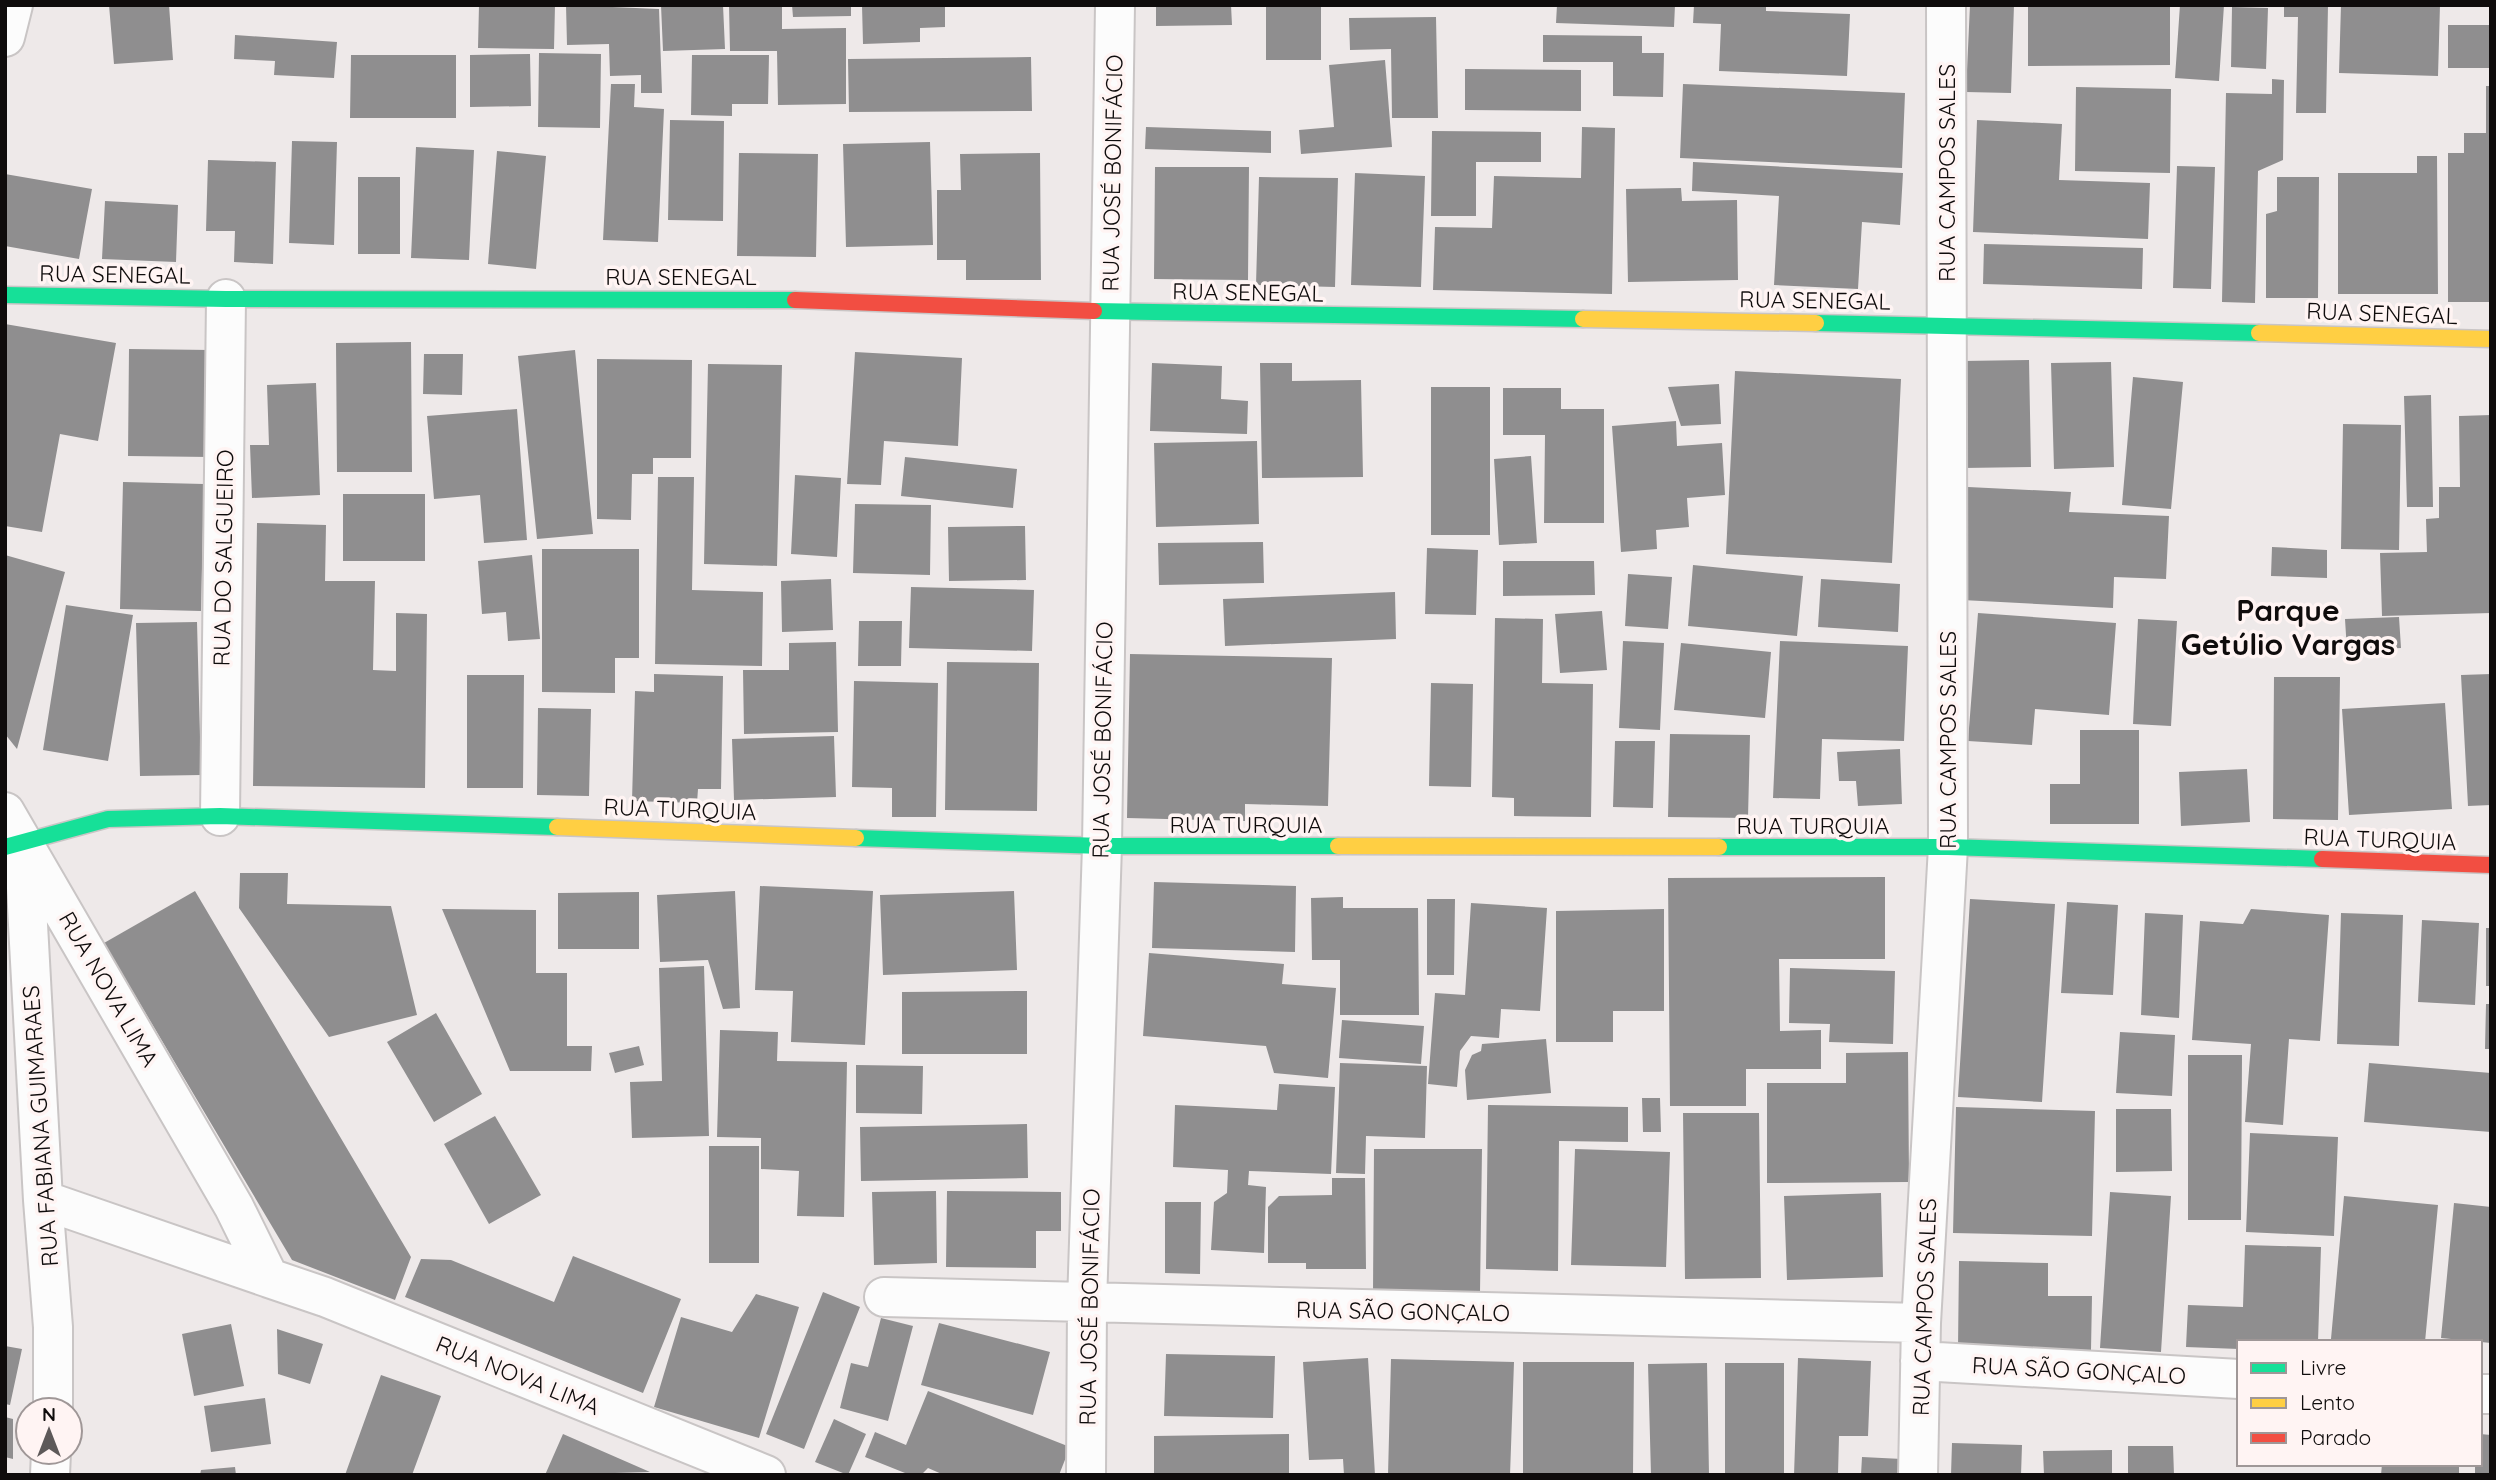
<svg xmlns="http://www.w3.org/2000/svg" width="2496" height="1480" font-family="Quicksand,sans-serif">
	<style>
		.building { fill: #8f8e8f }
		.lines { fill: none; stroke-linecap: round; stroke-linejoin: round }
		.street-casing { stroke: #c9c5c5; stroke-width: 42 }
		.fast-casing { stroke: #c9c5c5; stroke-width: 19 }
		.slow-casing { stroke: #c9c5c5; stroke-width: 19 }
		.jam-casing { stroke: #c9c5c5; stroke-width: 19 }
		.street { stroke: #fcfcfc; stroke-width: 38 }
		.fast { stroke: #16e098; stroke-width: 16 }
		.slow { stroke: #ffcf43; stroke-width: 16 }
		.jam { stroke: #f24e42; stroke-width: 16 }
		.labels { text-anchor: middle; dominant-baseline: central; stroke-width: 7; stroke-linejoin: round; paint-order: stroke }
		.street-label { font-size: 23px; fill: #0f0c0c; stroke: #fff4f3 }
		.district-label { font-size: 30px; font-weight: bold; fill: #0f0c0c; stroke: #fff4f3 }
	</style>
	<rect width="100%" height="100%" fill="#eee9e9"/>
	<path class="building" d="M109,5H169L173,60L114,64Z
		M479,5H555L554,49L478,48Z
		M566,5L659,9L662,93H641V75L610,76L609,44L567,45Z
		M661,5H723L725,49L663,51Z
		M729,5H782V29L846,28V104L778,105L777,51H730Z
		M792,5H851V16L793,17Z
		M862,5H945V27L920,28V42L863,44Z
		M1156,5H1231L1232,25L1156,26Z
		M1266,5H1321V60H1266Z
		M1557,5H1675L1674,27L1556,23Z
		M1694,5H1766V11L1850,14L1847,76L1719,71L1721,24L1693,23Z
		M1970,5H2014L2011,93L1966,92Z
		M2028,5H2170V65L2028,66Z
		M2180,5H2224L2219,81L2175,78Z
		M2284,5H2328L2326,113H2296L2298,17H2284Z
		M2341,5H2440L2438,76L2339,73Z
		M2232,7L2268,8L2266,69L2231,67Z
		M1436,17L1438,118H1392L1391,49L1350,50L1349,18Z
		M2448,25H2491V68H2448Z
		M235,35L337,42L334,78L274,75L275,61L234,59Z
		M1543,35L1642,36V53H1664L1663,97L1613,96V62H1543Z
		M539,53L601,54L600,128L538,127Z
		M530,54L531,106L470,107V55Z
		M351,55H456V118H350Z
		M692,55H769L768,104H732V116L691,115Z
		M1031,57L1032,111L849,112L848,59Z
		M1385,60L1392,147L1301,154L1299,130L1334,127L1329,65Z
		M1465,69L1581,70V111L1465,110Z
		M2272,79L2284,80L2283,160L2258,171L2255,303L2222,302L2226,93L2272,94Z
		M611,84H635L634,107L664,109L658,242L603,240Z
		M1683,84L1905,93L1902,168L1680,158Z
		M2486,86H2491V302H2448V153H2464V133H2486Z
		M2076,87L2171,89L2170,173L2075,171Z
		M670,120L724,121L723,221L668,220Z
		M1977,120L2062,124L2059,180L2150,183L2148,239L1973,232Z
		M1146,127L1271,131V153L1145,149Z
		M1582,127L1615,128L1612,294L1433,290L1435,227L1492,228L1494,176L1581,178Z
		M1432,131L1541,132V162H1476V216H1431Z
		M292,141L337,142L334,245L289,243Z
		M930,142L933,245L846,247L843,144Z
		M416,147L474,150L469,260L411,258Z
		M497,151L546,156L536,269L488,264Z
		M739,153L818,154L816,257L737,256Z
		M1040,153L1041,280H966V260H937V190H961L960,154Z
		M2417,156H2437L2438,294H2338V173H2417Z
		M208,160L276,162L273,264L234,262L235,231H206Z
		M1693,162L1903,173L1900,225L1862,222L1858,289L1774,285L1779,196L1692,191Z
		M2177,166L2215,167L2211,289L2173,288Z
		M1155,167H1249L1248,280L1154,279Z
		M1355,173L1425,176L1421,287L1351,285Z
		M5,174L92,189L79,259L5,246Z
		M358,177H400V254H358Z
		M1259,177L1338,178L1335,287L1256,285Z
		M2277,177H2319L2318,298H2266V214L2277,211Z
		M1681,188L1682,201L1737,200L1738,280L1628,282L1626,189Z
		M105,201L178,205L176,262L102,259Z
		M1984,244L2143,248L2142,289L1983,284Z
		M5,324L116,343L98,441L60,434L42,532L5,526Z
		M411,342L412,472H337L336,343Z
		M129,349L211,350L210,457L128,456Z
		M575,350L593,534L537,539L518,356Z
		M855,352L962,358L958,446L884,441L881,485L847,484Z
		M424,354H463L462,395L423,394Z
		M597,359L692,360L691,458H653V474H632L631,520L597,519Z
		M2029,360L2031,467L1963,468L1962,361Z
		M2111,362L2114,467L2054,469L2051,363Z
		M1152,363L1222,366L1221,399L1248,401L1247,434L1150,431Z
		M1260,363H1292V381L1361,380L1363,477L1262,478Z
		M708,364L782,365L777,566L704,564Z
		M1735,371L1901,379L1892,563L1726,554Z
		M2133,377L2183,382L2171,509L2122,505Z
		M316,383L320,495L252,498L250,445H269L267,385Z
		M1719,384L1721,424L1681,426L1668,387Z
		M1431,387H1490V535H1431Z
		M1503,388H1561V409H1604V523H1544L1545,435H1503Z
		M2431,395L2433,507H2407L2404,396Z
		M517,409L527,540L484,543L480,495L434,499L427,416Z
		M2491,415V613L2382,616L2380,553L2427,552L2426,519L2439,518V487H2460L2459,416Z
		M1676,421L1677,446L1722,443L1725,495L1687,498L1689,527L1656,530L1657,549L1621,552L1612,426Z
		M2343,424L2401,425L2399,550L2341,549Z
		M1257,441L1259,524L1156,527L1154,443Z
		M1531,456L1537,543L1499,545L1494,459Z
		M905,457L1017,469L1013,508L901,496Z
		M795,475L841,478L837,557L791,554Z
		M658,477H694L692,590L763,592L762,666L655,664Z
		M123,482L204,484L201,611L120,609Z
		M1968,487L2071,492L2069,512L2169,516L2166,579L2114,577L2113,608L1962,600Z
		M343,494H425V561H343Z
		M855,504L931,505L930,575L853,573Z
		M257,523L326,525L325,581H375L373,670L396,671V613L427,614L425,788L253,786Z
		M1025,526L1026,580L949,581L948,527Z
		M1263,542L1264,583L1159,585L1158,543Z
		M2272,547L2327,550V578L2271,576Z
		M1427,548L1478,550L1476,615L1425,614Z
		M542,549H639V658H615V693L542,692Z
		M5,555L65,572L17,749L5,734Z
		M532,555L540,639L508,641L506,612L482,614L478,561Z
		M1503,561H1594L1595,595L1503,596Z
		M1693,565L1803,576L1797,636L1688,626Z
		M1628,574L1672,577L1668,629L1625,626Z
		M831,579L833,630L782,632L781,581Z
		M1821,579L1900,584L1898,632L1818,627Z
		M911,587L1034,590L1032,651L909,648Z
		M1395,592L1396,639L1225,646L1223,599Z
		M66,605L133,615L108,761L43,750Z
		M1602,611L1607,670L1560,673L1555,614Z
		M1978,613L2116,623L2109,715L2035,709L2032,745L1968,741Z
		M2399,617L2401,648L2347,651L2345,619Z
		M1495,618L1543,619L1542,683L1593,684L1591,817L1514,816V798L1492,797Z
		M2138,619L2177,621L2171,726L2133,724Z
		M859,621H902L901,666H858Z
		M197,622L201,775L140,776L136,623Z
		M1623,641L1664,643L1660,730L1619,728Z
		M1780,641L1908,646L1904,741L1822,739L1820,799L1773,798Z
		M836,642L838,732L744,734L743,670H789V643Z
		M1681,643L1771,652L1765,718L1674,710Z
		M1130,654L1332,658L1328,806L1245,804V821L1127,818Z
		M947,662L1039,663L1037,811L945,810Z
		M654,674L723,676L721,789H698L697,803L632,801L635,691L654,692Z
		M2491,674V805L2468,806L2461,675Z
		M467,675H524L523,788H467Z
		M2274,677H2340L2338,820L2273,819Z
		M854,681L938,683L936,817H892V788L852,787Z
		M1431,683L1473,684L1471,787L1429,786Z
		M2445,703L2452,809L2349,815L2342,709Z
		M538,708L591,709L589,796L537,795Z
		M2080,730H2139V824H2050V784H2080Z
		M1670,734L1750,735L1748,818L1668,817Z
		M834,736L836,797L734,800L732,739Z
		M1615,741H1655L1653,808L1613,807Z
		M1900,749L1902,804L1858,806L1856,781H1839L1837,752Z
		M2247,769L2250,822L2181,826L2179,772Z
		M240,873H288L287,904L391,906L417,1015L329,1037L239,908Z
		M1885,877V959H1779L1780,1031L1821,1030V1069H1746V1106H1670L1668,878Z
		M1154,882L1296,886L1295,952L1152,948Z
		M760,886L873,891L865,1045L791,1042L793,991L755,990Z
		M195,891L411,1257L395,1300L292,1260L104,943Z
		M735,891L740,1008L723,1009L708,960L660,962L657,895Z
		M1014,891L1017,970L883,975L880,895Z
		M639,892V949H558V893Z
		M1343,897V908H1418L1419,1015H1340V960H1312L1311,898Z
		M1427,899H1455L1454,975H1427Z
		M1970,899L2055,904L2042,1102L1958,1097Z
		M2067,902L2118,905L2113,995L2061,993Z
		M1471,903L1547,908L1540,1011L1501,1009L1499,1038L1471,1036L1460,1051L1457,1087L1428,1084L1435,993L1465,995Z
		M442,909L536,910V973H567V1046H592L591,1071H510Z
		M1664,909V1011H1613V1042H1556V911Z
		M2251,909L2329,915L2320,1041L2289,1039L2283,1125L2245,1122L2251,1044L2192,1040L2200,921L2243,924Z
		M2145,913L2183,915L2179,1018L2141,1015Z
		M2341,913L2403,915L2399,1046L2337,1044Z
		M2422,920L2479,923L2475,1005L2418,1002Z
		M2486,928H2491V986H2486Z
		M1149,953L1284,964L1282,984L1336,988L1328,1078L1274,1073L1266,1046L1143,1036Z
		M704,966L709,1136L632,1138L630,1082L662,1081L659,968Z
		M1790,968L1895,971L1893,1044L1829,1042L1830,1024L1789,1023Z
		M1027,991V1054H902V992Z
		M2486,1004H2491V1049H2485Z
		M436,1013L482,1094L434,1122L387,1042Z
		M1342,1020L1424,1026L1421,1064L1339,1058Z
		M720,1030L778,1032L777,1061L847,1062L844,1217L797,1216L799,1171L761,1169V1138L717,1137Z
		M2120,1032L2175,1035L2172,1096L2116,1093Z
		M1546,1039L1551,1093L1467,1100L1465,1070L1472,1055L1481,1051L1482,1044Z
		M639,1046L644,1065L615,1073L609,1053Z
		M1908,1052L1909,1182L1767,1183V1083H1846V1053Z
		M2188,1055H2242L2241,1220H2188Z
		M1340,1063L1427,1066L1425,1138L1366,1136L1365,1174L1336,1173Z
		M2369,1063L2491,1073V1132L2364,1122Z
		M856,1065L923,1066L922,1114L856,1113Z
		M1279,1084L1335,1087L1331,1174L1249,1171L1248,1185L1266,1187L1264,1253L1211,1250L1214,1202L1227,1193L1228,1170L1173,1167L1175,1105L1277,1110Z
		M1642,1098H1660L1661,1132H1643Z
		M1488,1105L1628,1107V1142L1559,1141L1558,1271L1486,1269Z
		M1956,1107L2095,1111L2092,1236L1953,1233Z
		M2116,1109H2171L2172,1171L2116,1172Z
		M1683,1113H1759L1761,1278L1685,1279Z
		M495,1116L541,1195L489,1224L444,1144Z
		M1027,1124L1028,1178L861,1181L860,1127Z
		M2250,1133L2338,1137L2334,1236L2246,1232Z
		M709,1146H759V1263H709Z
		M1374,1149H1482L1480,1293L1373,1292Z
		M1575,1149L1670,1152L1666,1267L1571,1265Z
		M1332,1178H1365L1366,1269H1306V1263H1268V1207L1279,1196L1332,1195Z
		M936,1191L937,1263L874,1265L872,1192Z
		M947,1191L1061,1192V1231H1036V1268L946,1267Z
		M2110,1192L2171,1196L2161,1352L2100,1348Z
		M1881,1193L1883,1277L1787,1280L1784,1196Z
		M2344,1196L2438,1205L2425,1342L2331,1339Z
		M1165,1202H1201L1200,1274L1165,1273Z
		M2454,1203L2491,1207V1343L2441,1338Z
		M2245,1245L2321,1247L2318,1342H2239V1349L2186,1347L2188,1305L2243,1307Z
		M573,1256L681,1299L643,1393L405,1297L421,1259L451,1260L554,1302Z
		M1959,1261L2048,1263V1296H2092L2091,1350L1958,1349Z
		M823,1292L860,1307L804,1449L766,1434Z
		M756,1294L799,1307L759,1438L654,1407L681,1317L732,1332Z
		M881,1318L913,1326L888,1421L840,1408L851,1363L868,1367Z
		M939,1323L1050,1352L1033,1415L921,1385Z
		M231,1324L244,1386L194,1396L182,1334Z
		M277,1329L323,1344L310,1384L278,1374Z
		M5,1346L22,1349L10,1405L5,1404Z
		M1166,1354L1275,1356L1273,1418L1164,1416Z
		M1368,1358L1375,1475H1344L1343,1459L1309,1460L1303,1362Z
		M1798,1358L1871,1361L1868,1436H1839L1838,1475H1794Z
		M1391,1359L1514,1362L1510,1475H1388Z
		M1523,1362H1634L1633,1474H1523Z
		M1707,1363L1709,1475H1651L1648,1364Z
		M1725,1363H1784V1475H1725Z
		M381,1375L441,1396L412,1475H345Z
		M928,1391L1070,1447L1059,1475H944L928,1468L921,1475H910L865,1457L875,1432L906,1445Z
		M265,1398L271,1444L211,1452L204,1406Z
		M5,1417L13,1419V1459L5,1457Z
		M834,1419L866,1434L848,1475L815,1462Z
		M563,1434L650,1472L545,1475Z
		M1289,1434V1475H1154V1436Z
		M2480,1434L2491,1435V1475H2475V1464H2480Z
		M1952,1443L2022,1445L2021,1475H1951Z
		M2128,1446H2173L2174,1475H2128Z
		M2112,1450V1475H2044L2043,1451Z
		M1862,1457L1902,1459V1475H1861Z
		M2382,1464H2459V1475H2381Z
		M235,1467L236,1475H200L201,1470Z"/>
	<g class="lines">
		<defs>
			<path id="street" d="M5,37L13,5
				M5,812L234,1207L269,1278L325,1297L766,1475
				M220,816L226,299
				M24,851L43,1200L53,1327V1410
				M43,1200L269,1278
				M884,1297L1921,1323
				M1920,1361L2239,1379
				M2480,1394H2491
				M50,1475L51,1452
				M1086,1475L1087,1303L1102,846L1115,5
				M1918,1475L1921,1323L1948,847L1946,5"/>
			<path id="fast" d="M5,295L226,299L795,300
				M1094,311L1583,319
				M1816,323L2259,333
				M856,838L1102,846H1338
				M5,847L108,819L220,816L557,827
				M1719,847H1948L2322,859"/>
			<path id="slow" d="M1583,319L1816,323
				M2259,333L2491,339
				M557,827L856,838
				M1338,846L1719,847"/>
			<path id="jam" d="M795,300L1094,311
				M2322,859L2491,865"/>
		</defs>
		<use href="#street" class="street-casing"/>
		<use href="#fast" class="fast-casing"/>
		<use href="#slow" class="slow-casing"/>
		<use href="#jam" class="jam-casing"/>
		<use href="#street" class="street"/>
		<use href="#fast" class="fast"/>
		<use href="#slow" class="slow"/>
		<use href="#jam" class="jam"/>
	</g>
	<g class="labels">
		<g class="street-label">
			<text transform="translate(1112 173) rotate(-89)">RUA JOSÉ BONIFÁCIO</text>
			<text transform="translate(1946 173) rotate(-90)">RUA CAMPOS SALES</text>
			<text transform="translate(115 274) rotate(1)">RUA SENEGAL</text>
			<text x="681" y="276">RUA SENEGAL</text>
			<text transform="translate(1248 292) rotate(1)">RUA SENEGAL</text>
			<text transform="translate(1815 300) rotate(1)">RUA SENEGAL</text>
			<text transform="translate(2382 313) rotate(2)">RUA SENEGAL</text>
			<text transform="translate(223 558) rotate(-89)">RUA DO SALGUEIRO</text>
			<text transform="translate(1102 740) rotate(-89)">RUA JOSÉ BONIFÁCIO</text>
			<text transform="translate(1947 740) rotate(-90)">RUA CAMPOS SALES</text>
			<text transform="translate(680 809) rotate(2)">RUA TURQUIA</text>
			<text x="1246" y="824">RUA TURQUIA</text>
			<text x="1813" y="825">RUA TURQUIA</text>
			<text transform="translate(2380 839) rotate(2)">RUA TURQUIA</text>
			<text transform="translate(109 989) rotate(60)">RUA NOVA LIMA</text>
			<text transform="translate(40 1126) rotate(-94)">RUA FABIANA GUIMARAES</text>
			<text transform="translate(1089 1307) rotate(-89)">RUA JOSÉ BONIFÁCIO</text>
			<text transform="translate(1924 1307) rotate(-88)">RUA CAMPOS SALES</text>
			<text transform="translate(1403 1311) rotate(1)">RUA SÃO GONÇALO</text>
			<text transform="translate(2079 1370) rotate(3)">RUA SÃO GONÇALO</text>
			<text transform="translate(518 1375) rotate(22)">RUA NOVA LIMA</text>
		</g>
		<g class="district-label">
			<text x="2288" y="610">Parque<tspan x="2288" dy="34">Getúlio Vargas</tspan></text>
		</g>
	</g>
	<rect width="2496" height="1480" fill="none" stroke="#0f0c0c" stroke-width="14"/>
	<rect x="2237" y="1340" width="245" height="126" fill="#fff4f3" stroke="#9f9797" stroke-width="2"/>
	<rect x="2251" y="1363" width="35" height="10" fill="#16e098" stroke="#9f9797" stroke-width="2"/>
	<text x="2300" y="1375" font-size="21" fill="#0f0c0c">Livre</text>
	<rect x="2251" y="1398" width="35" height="10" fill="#ffcf43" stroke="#9f9797" stroke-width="2"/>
	<text x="2300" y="1410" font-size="21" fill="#0f0c0c">Lento</text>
	<rect x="2251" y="1433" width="35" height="10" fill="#f24e42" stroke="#9f9797" stroke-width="2"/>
	<text x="2300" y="1445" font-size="21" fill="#0f0c0c">Parado</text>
	<g transform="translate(49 1431)"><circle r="33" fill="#fff4f3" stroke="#9f9797" stroke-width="2"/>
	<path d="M0-5L12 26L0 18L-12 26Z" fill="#5d5959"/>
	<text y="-10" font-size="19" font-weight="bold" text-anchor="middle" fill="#0f0c0c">N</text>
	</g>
</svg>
